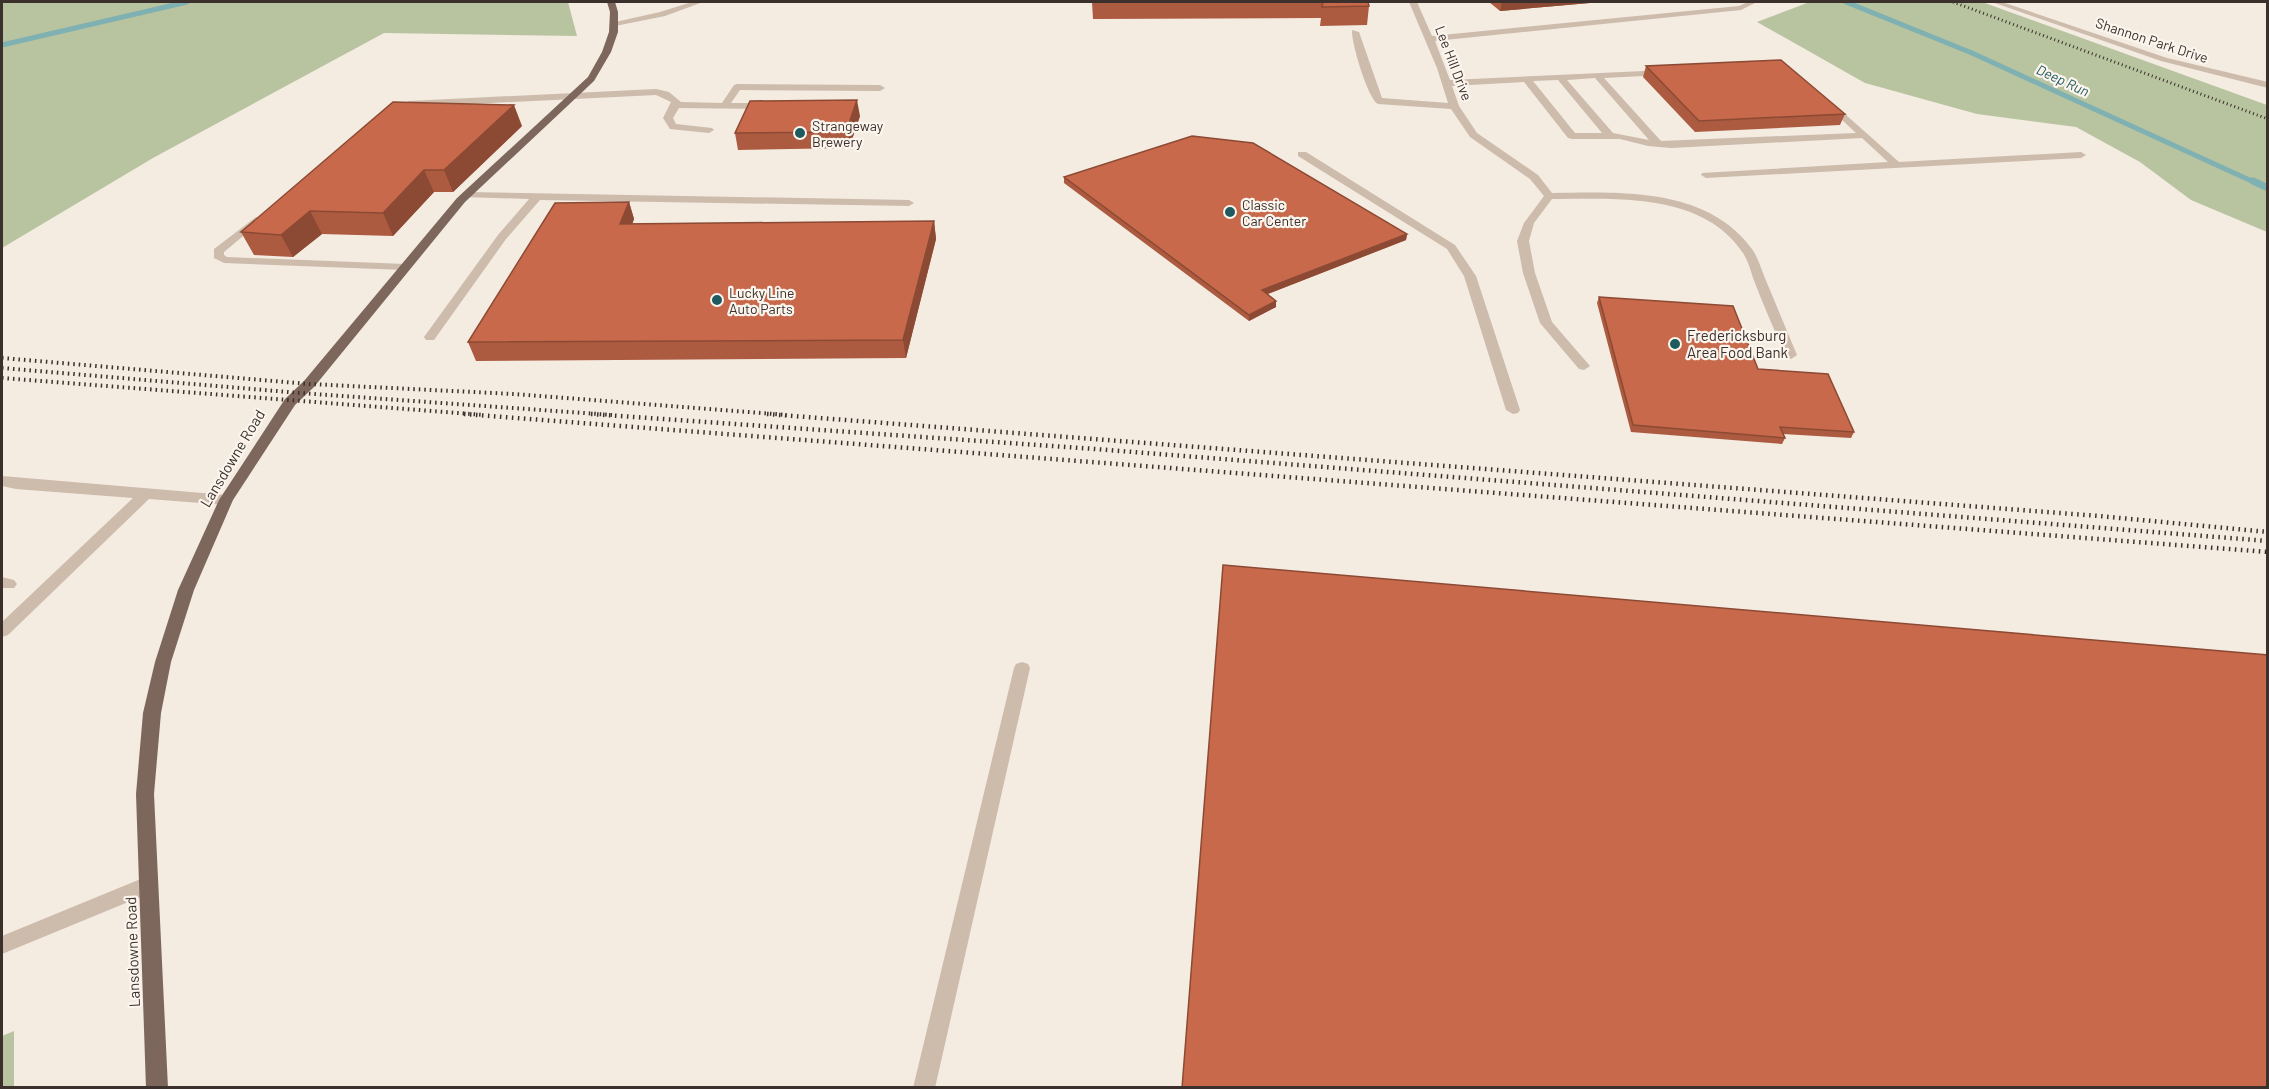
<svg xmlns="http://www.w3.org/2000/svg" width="2269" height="1089" font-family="Barlow,sans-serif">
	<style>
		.green { fill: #b8c4a0 }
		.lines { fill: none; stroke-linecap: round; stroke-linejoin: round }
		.stream-far1 { stroke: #7fb0b2; stroke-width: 5 }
		.stream { stroke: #7fb0b2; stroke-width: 7 }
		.minor { fill: #cdbbac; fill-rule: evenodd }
		.major { fill: #7d675c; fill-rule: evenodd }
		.rail-far2 { stroke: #3b302b; stroke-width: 3; stroke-dasharray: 1 3; stroke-linecap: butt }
		.rail-far1 { stroke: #3b302b; stroke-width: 4; stroke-dasharray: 1.5 4; stroke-linecap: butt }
		.rail { stroke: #3b302b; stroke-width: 4.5; stroke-dasharray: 1.5 4.5; stroke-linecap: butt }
		.wall { fill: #ac5a40 }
		.shaded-wall { fill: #8c4a34 }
		.building { fill: #c8694b; stroke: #8c4a34; stroke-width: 1.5 }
		.poi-dot { fill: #1f5a5e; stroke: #fbf5ee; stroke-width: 2 }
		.labels { text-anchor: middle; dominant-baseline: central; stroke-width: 4.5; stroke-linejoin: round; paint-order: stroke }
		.far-street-label { font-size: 14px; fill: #3b302b; stroke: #fbf5ee }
		.far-water-label { font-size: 14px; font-style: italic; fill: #1f5a5e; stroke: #fbf5ee }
		.far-poi-label { font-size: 14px; fill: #3b302b; stroke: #fbf5ee; text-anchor: start }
		.poi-label { font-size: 15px; fill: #3b302b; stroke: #fbf5ee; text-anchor: start }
		.street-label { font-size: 15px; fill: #3b302b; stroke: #fbf5ee }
	</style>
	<rect width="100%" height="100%" fill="#f4ebe1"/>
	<path class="green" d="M2,2H568L577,36L384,33L153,158L2,248Z
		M1805,2H1982L2267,105V232L2191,200L2140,162L2076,127L1977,114L1865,83L1757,22L1807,3Z
		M14,1031V1087H2V1036Z"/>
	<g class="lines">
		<path class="stream-far1" d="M1846,2L1972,53L2256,183
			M2,45L187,2"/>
		<path class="stream" d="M2253,181L2268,188"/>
		<path class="minor" d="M692,2H703L665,16L615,26L611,23L660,12Z
			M1409,2H1417L1432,36L1739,6L1748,2H1757L1741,10L1435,41L1450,80L1666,70V74L1663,75L1604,78L1661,141L1856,133L1825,104V100L1828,99L1899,162L2081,152L2086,155L2081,158L1706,178L1701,175L1702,173L1888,162L1862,138L1671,148L1648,146L1620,139H1572L1568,138L1524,82L1452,86L1459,106L1477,133L1538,175L1552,193C1620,192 1707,187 1752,249C1759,259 1762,272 1767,283C1777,307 1787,331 1797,355L1791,359L1785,355C1775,331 1764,307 1755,283C1751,273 1749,262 1743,253C1703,192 1615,199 1552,199L1534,223L1529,241L1535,273L1552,322L1590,366L1584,370L1579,369L1540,323L1523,273L1517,241L1524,223L1544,196L1530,179L1470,137L1451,109L1378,104C1368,99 1351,42 1352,30L1359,32L1382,98L1448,103L1437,68ZM1595,78L1649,140L1613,133L1567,80ZM1558,80L1602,133H1575L1533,81Z
			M1992,2H2002L2167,58L2268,82V88L2161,61Z
			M737,84L880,85L885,88L880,91L740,90L731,103H769L774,106L769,109L679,108L673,118L676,124L712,128L714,130L709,133L670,129L663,118L671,102L656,95L409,107L404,104L409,101L656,89L669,92L681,102L722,103L734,85Z
			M1298,152H1306L1455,245L1476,276L1520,410L1518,413L1513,414L1506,410L1464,276L1447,249L1298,156Z
			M466,192L909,200L914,203L909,206L540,200L506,239L434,340H426L424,337L498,235L529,199L462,197L461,195Z
			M256,217L260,218V222L224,252V255L227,257L405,264L411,267L405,270L224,263L214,258V249Z
			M2,476L226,495L233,500L226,505L149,499L8,635L2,637V622L133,498L16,489L2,486Z
			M2,577L14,580L17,584L14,588H2Z
			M1022,662L1028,664L1030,668L935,1088H913L1014,668L1016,664Z
			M148,876L155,879L158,885L155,891L2,954V936Z"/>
		<path class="major" d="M607,2H615L618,12V32L611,52L594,81L465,202L314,387L295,405L233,500L194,590L171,662L161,713L154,794L168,1088H146L136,794L143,713L155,662L178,590L219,500L285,399L304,381L457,198L588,77L602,52L609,32L610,12Z"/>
		<path class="rail-far2" d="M1953,2L2268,119"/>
		<path class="rail-far1" d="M2,358L309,384L514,394L787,415
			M2,368L300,393L612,415
			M2,378L484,415"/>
		<path class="rail" d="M464,414L2268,552
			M591,414L1095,449L2268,541
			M767,414L2099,516L2268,532"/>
	</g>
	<path class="wall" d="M1092,2H1368L1369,6L1367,25L1320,26L1321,18L1093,19Z
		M1489,2H1601L1500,11Z
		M1646,66L1845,114L1840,125L1695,132L1643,77Z
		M860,116L849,148L738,150L735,133Z
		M522,126L453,192H434L393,236L322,234L293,257L254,255L241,232Z
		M1064,177L1407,234L1406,240L1268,294L1276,307L1249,321L1064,183Z
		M629,202L634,219L632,224L934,221L936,239L906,358L476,361L468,342Z
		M1599,297L1758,369L1854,432L1851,438L1783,434L1785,438L1782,444L1631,432L1597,303Z"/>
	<path class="shaded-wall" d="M1502,2H1601L1500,11Z
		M857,100L860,116L849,148L846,132Z
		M514,105L522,126L453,192L444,170Z
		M424,170L434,192L393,236L383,213Z
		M629,202L634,219L626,242L620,224Z
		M310,211L322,234L293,257L281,235Z
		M934,221L936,239L906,358L903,340Z
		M1407,234L1406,240L1262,296V290Z
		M1276,301V307L1249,321V315Z"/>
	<path class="building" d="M1323,2H1368L1369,6L1322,7Z
		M1781,60L1845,114L1699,121L1646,66Z
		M857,100L846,132L735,133L750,101Z
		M393,102L514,105L444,170H424L383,213L310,211L281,235L241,232Z
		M1192,136L1253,143L1407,234L1262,290L1276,301L1249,315L1064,177Z
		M629,202L620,224L934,221L903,340L468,342L555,203Z
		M1599,297L1733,306L1758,369L1828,374L1854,432L1780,427L1785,438L1633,425Z
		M1223,565L2268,655V1088H1182Z"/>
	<g class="poi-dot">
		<circle cx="800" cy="133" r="6"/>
		<circle cx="1230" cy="212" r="6"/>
		<circle cx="717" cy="300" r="6"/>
		<circle cx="1675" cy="344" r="6"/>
	</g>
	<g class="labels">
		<g class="far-street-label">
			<text transform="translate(2152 40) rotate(18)">Shannon Park Drive</text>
			<text transform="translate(1454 63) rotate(69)">Lee Hill Drive</text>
		</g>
		<g class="far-water-label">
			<text transform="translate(2063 80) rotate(25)">Deep Run</text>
		</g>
		<g class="far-poi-label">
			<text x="812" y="125">Strangeway<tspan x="812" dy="16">Brewery</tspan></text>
			<text x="1242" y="204">Classic<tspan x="1242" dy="16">Car Center</tspan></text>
			<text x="729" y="292">Lucky Line<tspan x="729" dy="16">Auto Parts</tspan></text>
		</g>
		<g class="poi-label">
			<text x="1687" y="335">Fredericksburg<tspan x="1687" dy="17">Area Food Bank</tspan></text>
		</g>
		<g class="street-label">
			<text transform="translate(232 458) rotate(-59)">Lansdowne Road</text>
			<text transform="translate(132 952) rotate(-92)">Lansdowne Road</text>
		</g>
	</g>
	<rect width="2269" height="1089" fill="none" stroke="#3b302b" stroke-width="6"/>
</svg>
